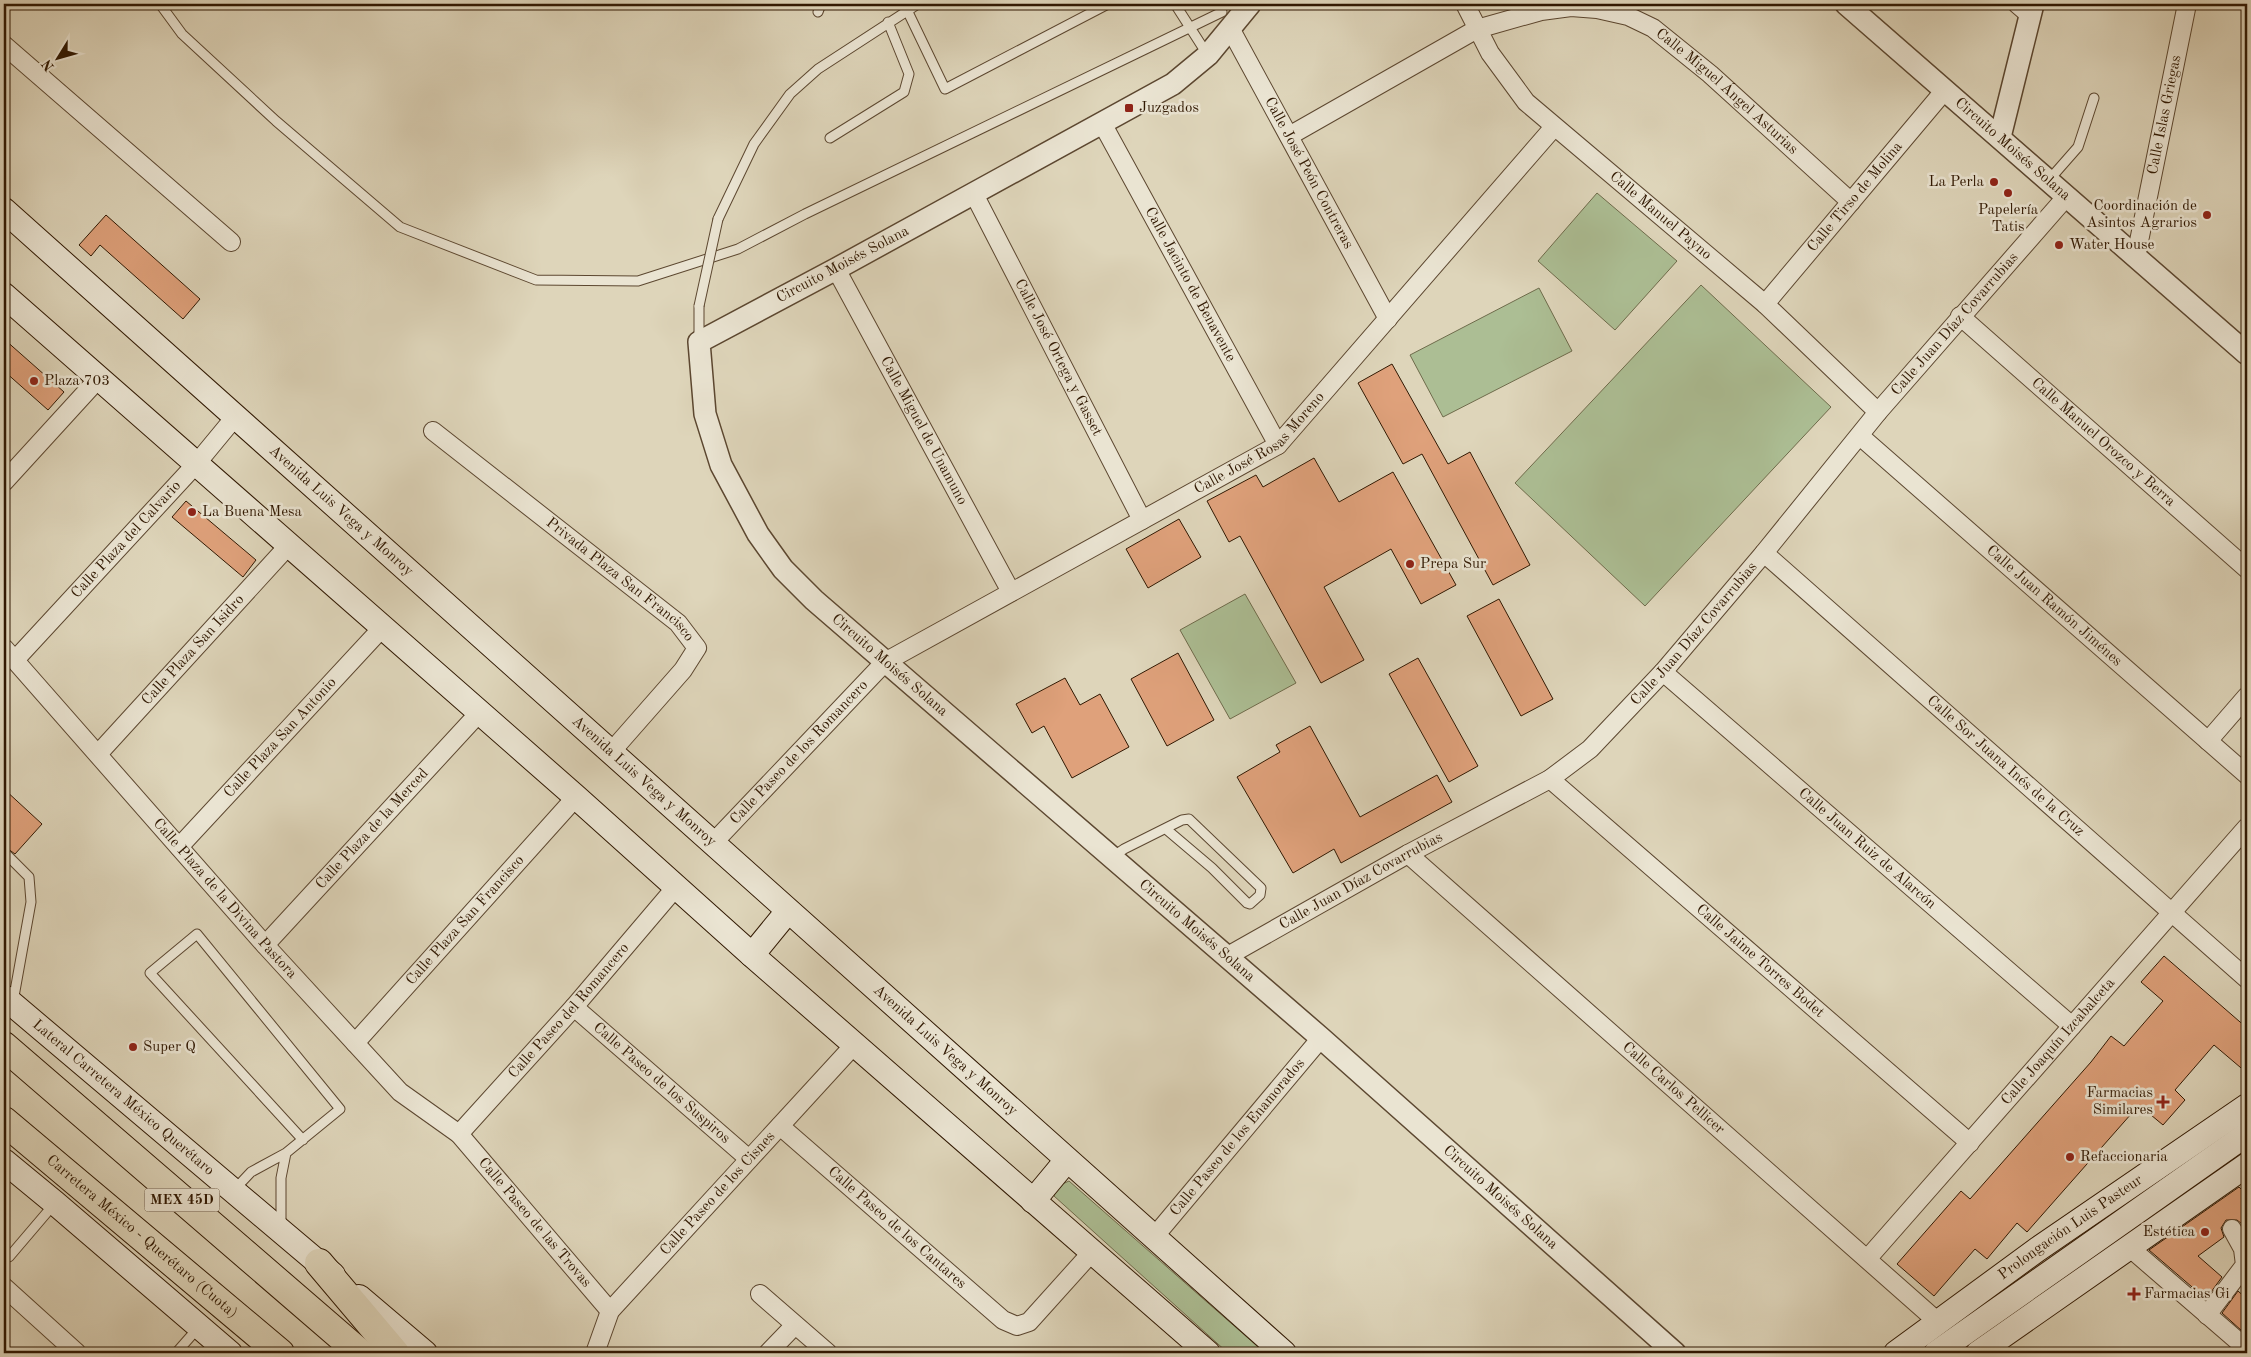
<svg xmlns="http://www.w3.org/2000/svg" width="2251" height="1357" font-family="'Old Standard TT',serif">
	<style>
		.green { fill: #acbe94; stroke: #6e6b4b }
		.building { fill: #dfa17b; stroke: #301802 }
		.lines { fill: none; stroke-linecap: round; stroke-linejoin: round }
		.service-casing { stroke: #5c4730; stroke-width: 11 }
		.minor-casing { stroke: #5c4730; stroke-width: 20 }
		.tertiary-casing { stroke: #5c4730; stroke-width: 24 }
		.secondary-casing { stroke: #301802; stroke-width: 26 }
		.trunk-casing { stroke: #301802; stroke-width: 30 }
		.service { stroke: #eae4d2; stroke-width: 9 }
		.minor { stroke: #eae4d2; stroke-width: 18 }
		.tertiary { stroke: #eae4d2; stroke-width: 21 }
		.secondary { stroke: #eae4d2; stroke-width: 24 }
		.trunk { stroke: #ded5ba; stroke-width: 28 }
		.service-bridge-casing { stroke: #5c4730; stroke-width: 11; stroke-linecap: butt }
		.service-bridge { stroke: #eae4d2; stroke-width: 9 }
		.poi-dot { fill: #8f2418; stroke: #eae4d2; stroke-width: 2 }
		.labels { text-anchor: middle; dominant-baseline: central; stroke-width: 5; stroke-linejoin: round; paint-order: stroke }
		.shield { fill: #eae4d2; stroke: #685540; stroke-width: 1 }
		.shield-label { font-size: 14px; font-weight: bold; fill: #301802 }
		.street-label { font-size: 15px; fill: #301802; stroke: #eae4d2 }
		.poi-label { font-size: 15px; fill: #301802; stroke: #eae4d2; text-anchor: start }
	</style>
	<rect width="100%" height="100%" fill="#ded5ba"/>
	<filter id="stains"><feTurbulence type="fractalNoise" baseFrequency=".004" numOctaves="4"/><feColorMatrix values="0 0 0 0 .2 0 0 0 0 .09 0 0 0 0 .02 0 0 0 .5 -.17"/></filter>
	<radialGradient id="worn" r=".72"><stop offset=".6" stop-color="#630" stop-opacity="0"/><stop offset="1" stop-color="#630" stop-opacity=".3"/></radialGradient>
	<path class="green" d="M1597,193L1677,261L1615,330L1538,261Z
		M1701,285L1831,407L1645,606L1515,483Z
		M1539,288L1572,351L1443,417L1410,355Z
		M1245,594L1296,683L1230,719L1180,630Z
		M1069,1181L1265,1353H1228L1054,1196L1058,1186Z"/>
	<path class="building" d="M106,215L200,299L183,319L100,245L91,256L79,245Z
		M4,339L64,392L48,410L4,371Z
		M1392,364L1448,464L1470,452L1530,565L1493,585L1422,454L1403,464L1358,383Z
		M1314,458L1339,502L1393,472L1456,585L1421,604L1391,549L1324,587L1364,660L1321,683L1240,536L1229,542L1207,501L1256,475L1263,487Z
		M186,501L256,560L243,577L172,517Z
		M1179,519L1201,557L1148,588L1126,549Z
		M1499,599L1553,699L1521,716L1467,616Z
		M1178,653L1214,720L1167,746L1131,679Z
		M1418,658L1478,766L1449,782L1389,674Z
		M1065,678L1080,705L1100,694L1129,747L1072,778L1044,726L1032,733L1016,704Z
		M1310,726L1360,817L1437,775L1452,802L1341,863L1334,849L1293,873L1237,777L1280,752L1276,745Z
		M4,789L42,824L15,854L4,846Z
		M2164,956L2247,1028V1073L2214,1045L2175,1090L2185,1100L2163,1125L2139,1105L2027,1232L2017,1223L1987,1259L1975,1249L1934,1296L1897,1264L1961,1191L1970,1199L2091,1062L2111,1036L2124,1046L2163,1001L2141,982Z
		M2239,1187L2247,1195V1220L2242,1224L2237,1220H2226L2221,1228L2224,1237L2198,1256L2222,1277L2206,1299L2149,1250Z
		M2238,1291L2247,1299V1325L2242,1331L2222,1313Z"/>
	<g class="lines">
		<defs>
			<path id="service" d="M160,4L182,34L276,121L400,227L536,280L638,281L738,249L805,214L1222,12
				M1175,4L1207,54
				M907,10L945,89L1108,4
				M818,12L821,4
				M830,138L904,92L909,74L888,22
				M2049,180L2078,147L2094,98
				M718,219L754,144L790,94L818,69L918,4
				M699,341V306
				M4,852L29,877L31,902L13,1002
				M1111,858L1124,849L1182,820L1189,819L1261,888L1260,895L1250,904L1247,903L1212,868L1166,829
				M235,1189L251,1172L286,1153L340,1109L197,934L150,973L303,1140
				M281,1226V1178L286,1153
				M9,1257L55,1203
				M176,1353L198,1328"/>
			<g id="minor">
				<path id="s1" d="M1465,4L1490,53L1526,102L1765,304L1878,412"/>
				<path d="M2017,4L2031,16"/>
				<path id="s2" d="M1230,28L1388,319"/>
				<path d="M4,45L231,242"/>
				<path id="s3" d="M1102,123L1278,445"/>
				<path id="s4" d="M1289,136L1477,29L1541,11L1571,7L1597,9L1628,16L1653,28L1710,74L1851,202"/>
				<path id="s5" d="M974,194L1142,520"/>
				<path id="s6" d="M2136,256L2187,4"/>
				<path id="s7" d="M836,269L1011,592"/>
				<path id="s8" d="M1765,304L1945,90"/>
				<path id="s9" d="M1960,316L2247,569"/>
				<path id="s10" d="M433,431L678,623L697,648L683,670L611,752"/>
				<path id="s11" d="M1860,436L2247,775"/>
				<path d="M4,482L99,378"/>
				<path id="s12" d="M1764,553L2247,979"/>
				<path id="s13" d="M4,648L265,945L400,1092L459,1134L610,1311"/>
				<path id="s14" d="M15,660L197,463L235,417"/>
				<path id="s15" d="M1663,672L2072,1026"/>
				<path d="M2208,741L2247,696"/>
				<path id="s16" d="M98,754L289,545"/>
				<path id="s17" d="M1550,779L1970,1143"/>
				<path id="s18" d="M713,843L885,662L1278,445L1554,127"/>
				<path id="s19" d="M179,847L382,628"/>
				<path id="s20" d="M1408,854L1938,1322"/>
				<path id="s21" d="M265,945L479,713"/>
				<path id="s22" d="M1226,957L1408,854L1550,779L1590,749L1663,672L1764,553L1878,412L2067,196"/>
				<path id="s23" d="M574,1007L749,1159"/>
				<path id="s24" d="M355,1043L576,797"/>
				<path id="s25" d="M780,1126L1003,1320L1017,1326L1029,1322L1092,1252"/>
				<path id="s26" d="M459,1134L574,1007L676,887"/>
				<path id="s27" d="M1154,1237L1321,1038"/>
				<path d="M2129,1247L2247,1349"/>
				<path id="s28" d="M1868,1258L2247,827"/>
				<path d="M4,1287L77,1353"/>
				<path d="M760,1294L828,1353"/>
				<path d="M2207,1315L2245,1265L2243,1249L2232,1229"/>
				<path id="s29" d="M595,1353L610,1311L855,1044"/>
				<path d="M768,1353L795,1325"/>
			</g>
			<g id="tertiary">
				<path id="s30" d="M1250,4L1208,55L1173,84L836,269L699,342L705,414L721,465L758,534L783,569L814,600L1321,1038L1675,1353"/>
				<path id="s31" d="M1846,4L2247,354"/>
				<path d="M2000,137L2033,4"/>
			</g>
			<g id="secondary">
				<path id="s32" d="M4,210L1284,1353"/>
				<path d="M4,295L576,797L752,955L1208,1353"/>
				<path d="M752,955L788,911"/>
				<path id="s33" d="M4,997L333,1275"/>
				<path d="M4,1161L55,1203L230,1353"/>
				<path d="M1033,1201L1067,1160"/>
				<path d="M359,1297L425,1353"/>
				<path id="s34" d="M1896,1353L2038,1249L2247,1106"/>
				<path d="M1936,1353L2247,1134"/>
				<path d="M1978,1353L2247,1165"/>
			</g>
			<g id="trunk">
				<path d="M4,1046L360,1353"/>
				<path id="s35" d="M4,1121L280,1353"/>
				<path d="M319,1263L395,1353"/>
			</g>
		</defs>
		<use href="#service" class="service-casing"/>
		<use href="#minor" class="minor-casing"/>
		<use href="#tertiary" class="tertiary-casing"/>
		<use href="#secondary" class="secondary-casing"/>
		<use href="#trunk" class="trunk-casing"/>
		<use href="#service" class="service"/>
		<use href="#minor" class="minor"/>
		<use href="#tertiary" class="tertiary"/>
		<use href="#secondary" class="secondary"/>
		<use href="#trunk" class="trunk"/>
		<defs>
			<path id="service-bridge" d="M699,306L718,219"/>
		</defs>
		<use href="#service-bridge" class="service-bridge-casing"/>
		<use href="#service-bridge" class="service-bridge"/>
	</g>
	<g class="poi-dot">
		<rect x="1124" y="103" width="10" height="10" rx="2.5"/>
		<circle cx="1994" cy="182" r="5"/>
		<circle cx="2008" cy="193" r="5"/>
		<circle cx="2207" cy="215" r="5"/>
		<circle cx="2059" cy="245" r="5"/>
		<circle cx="34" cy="381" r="5"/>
		<circle cx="192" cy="512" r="5"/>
		<circle cx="1410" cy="564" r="5"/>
		<circle cx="133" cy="1047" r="5"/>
		<path d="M2160.5 1094.5h5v5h5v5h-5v5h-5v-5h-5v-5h5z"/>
		<circle cx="2070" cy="1157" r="5"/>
		<circle cx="2205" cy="1232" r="5"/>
		<path d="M2131.5 1286.5h5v5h5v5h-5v5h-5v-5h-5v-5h5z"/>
	</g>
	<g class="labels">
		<rect class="shield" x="144.5" y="1188.5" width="75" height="23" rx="4"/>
		<g class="shield-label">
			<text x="182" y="1200">MEX 45D</text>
		</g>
		<g class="street-label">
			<text stroke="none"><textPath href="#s4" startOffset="496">Calle Miguel Ángel Asturias</textPath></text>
			<text stroke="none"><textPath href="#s6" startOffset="144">Calle Islas Griegas</textPath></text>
			<text stroke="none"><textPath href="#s31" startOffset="221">Circuito Moisés Solana</textPath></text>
			<text stroke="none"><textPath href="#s2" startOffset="165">Calle José Peón Contreras</textPath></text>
			<text stroke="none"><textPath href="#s8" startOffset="140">Calle Tirso de Molina</textPath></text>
			<text stroke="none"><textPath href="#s1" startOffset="292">Calle Manuel Payno</textPath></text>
			<text transform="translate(843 265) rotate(-28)">Circuito Moisés Solana</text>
			<text stroke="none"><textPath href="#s3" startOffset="184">Calle Jacinto de Benavente</textPath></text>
			<text stroke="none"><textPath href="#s22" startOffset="980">Calle Juan Díaz Covarrubias</textPath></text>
			<text stroke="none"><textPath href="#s5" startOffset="184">Calle José Ortega y Gasset</textPath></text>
			<text stroke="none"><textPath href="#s7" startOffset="184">Calle Miguel de Unamuno</textPath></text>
			<text stroke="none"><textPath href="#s18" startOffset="685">Calle José Rosas Moreno</textPath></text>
			<text stroke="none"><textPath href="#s9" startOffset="191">Calle Manuel Orozco y Berra</textPath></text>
			<text stroke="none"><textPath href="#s32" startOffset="452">Avenida Luis Vega y Monroy</textPath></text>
			<text stroke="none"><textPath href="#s14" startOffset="164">Calle Plaza del Calvario</textPath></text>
			<text stroke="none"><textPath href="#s10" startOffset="239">Privada Plaza San Francisco</textPath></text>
			<text stroke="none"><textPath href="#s11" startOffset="258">Calle Juan Ramón Jiménes</textPath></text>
			<text stroke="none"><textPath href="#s22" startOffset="575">Calle Juan Díaz Covarrubias</textPath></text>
			<text stroke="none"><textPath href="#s16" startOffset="141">Calle Plaza San Isidro</textPath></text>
			<text stroke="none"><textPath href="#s30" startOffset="1042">Circuito Moisés Solana</textPath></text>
			<text stroke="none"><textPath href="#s19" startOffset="149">Calle Plaza San Antonio</textPath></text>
			<text stroke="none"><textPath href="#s18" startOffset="125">Calle Paseo de los Romancero</textPath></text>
			<text stroke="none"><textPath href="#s12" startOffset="322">Calle Sor Juana Inés de la Cruz</textPath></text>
			<text stroke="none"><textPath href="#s32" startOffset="858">Avenida Luis Vega y Monroy</textPath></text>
			<text stroke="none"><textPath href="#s21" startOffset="158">Calle Plaza de la Merced</textPath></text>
			<text stroke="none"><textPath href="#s15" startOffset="270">Calle Juan Ruiz de Alarcón</textPath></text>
			<text stroke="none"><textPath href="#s22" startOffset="155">Calle Juan Díaz Covarrubias</textPath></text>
			<text stroke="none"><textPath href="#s13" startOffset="334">Calle Plaza de la Divina Pastora</textPath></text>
			<text stroke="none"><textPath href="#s24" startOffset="165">Calle Plaza San Francisco</textPath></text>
			<text stroke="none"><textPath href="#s30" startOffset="1448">Circuito Moisés Solana</textPath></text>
			<text stroke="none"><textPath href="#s17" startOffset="278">Calle Jaime Torres Bodet</textPath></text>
			<text stroke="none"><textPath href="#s26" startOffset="165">Calle Paseo del Romancero</textPath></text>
			<text stroke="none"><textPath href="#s28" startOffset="288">Calle Joaquín Izcabalceta</textPath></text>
			<text stroke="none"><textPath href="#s32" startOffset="1262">Avenida Luis Vega y Monroy</textPath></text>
			<text stroke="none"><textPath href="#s23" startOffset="116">Calle Paseo de los Suspiros</textPath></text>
			<text stroke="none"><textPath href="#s20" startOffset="354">Calle Carlos Pellicer</textPath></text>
			<text stroke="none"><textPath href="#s33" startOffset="156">Lateral Carretera México Querétaro</textPath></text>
			<text stroke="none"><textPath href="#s27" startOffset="130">Calle Paseo de los Enamorados</textPath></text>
			<text stroke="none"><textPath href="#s29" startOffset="204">Calle Paseo de los Cisnes</textPath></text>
			<text stroke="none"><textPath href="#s30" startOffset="1852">Circuito Moisés Solana</textPath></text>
			<text stroke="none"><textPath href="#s13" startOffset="784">Calle Paseo de las Trovas</textPath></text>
			<text stroke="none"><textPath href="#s25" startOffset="155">Calle Paseo de los Cantares</textPath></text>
			<text stroke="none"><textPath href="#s34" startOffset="215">Prolongación Luis Pasteur</textPath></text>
			<text stroke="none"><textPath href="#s35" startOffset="180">Carretera México - Querétaro (Cuota)</textPath></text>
		</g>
		<g class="poi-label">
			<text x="1139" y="108">Juzgados</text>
			<text x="1984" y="182" text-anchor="end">La Perla</text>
			<text x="2197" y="206" text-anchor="end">Coordinación de<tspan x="2197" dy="17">Asintos Agrarios</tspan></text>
			<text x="2008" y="210" text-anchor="middle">Papelería<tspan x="2008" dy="17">Tatis</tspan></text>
			<text x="2069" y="245">Water House</text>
			<text x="44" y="381">Plaza 703</text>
			<text x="202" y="512">La Buena Mesa</text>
			<text x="1420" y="564">Prepa Sur</text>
			<text x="143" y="1047">Super Q</text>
			<text x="2153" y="1093" text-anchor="end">Farmacias<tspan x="2153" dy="17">Similares</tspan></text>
			<text x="2080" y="1157">Refaccionaria</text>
			<text x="2195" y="1232" text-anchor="end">Estética</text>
			<text x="2144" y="1294">Farmacias Gi</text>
		</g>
	</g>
	<rect width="2251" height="1357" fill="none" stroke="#ded5ba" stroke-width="20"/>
	<rect x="5" y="5" width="2241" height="1347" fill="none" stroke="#301802" stroke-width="2.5"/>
	<rect x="10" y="10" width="2231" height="1337" fill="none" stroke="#301802"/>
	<g transform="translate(58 58) rotate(233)" stroke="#eae4d2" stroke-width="4" paint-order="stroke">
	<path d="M0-4L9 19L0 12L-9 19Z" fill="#301802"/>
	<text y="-8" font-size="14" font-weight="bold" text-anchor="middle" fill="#301802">N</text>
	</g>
	<rect width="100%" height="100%" filter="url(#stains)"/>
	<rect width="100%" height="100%" fill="url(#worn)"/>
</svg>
